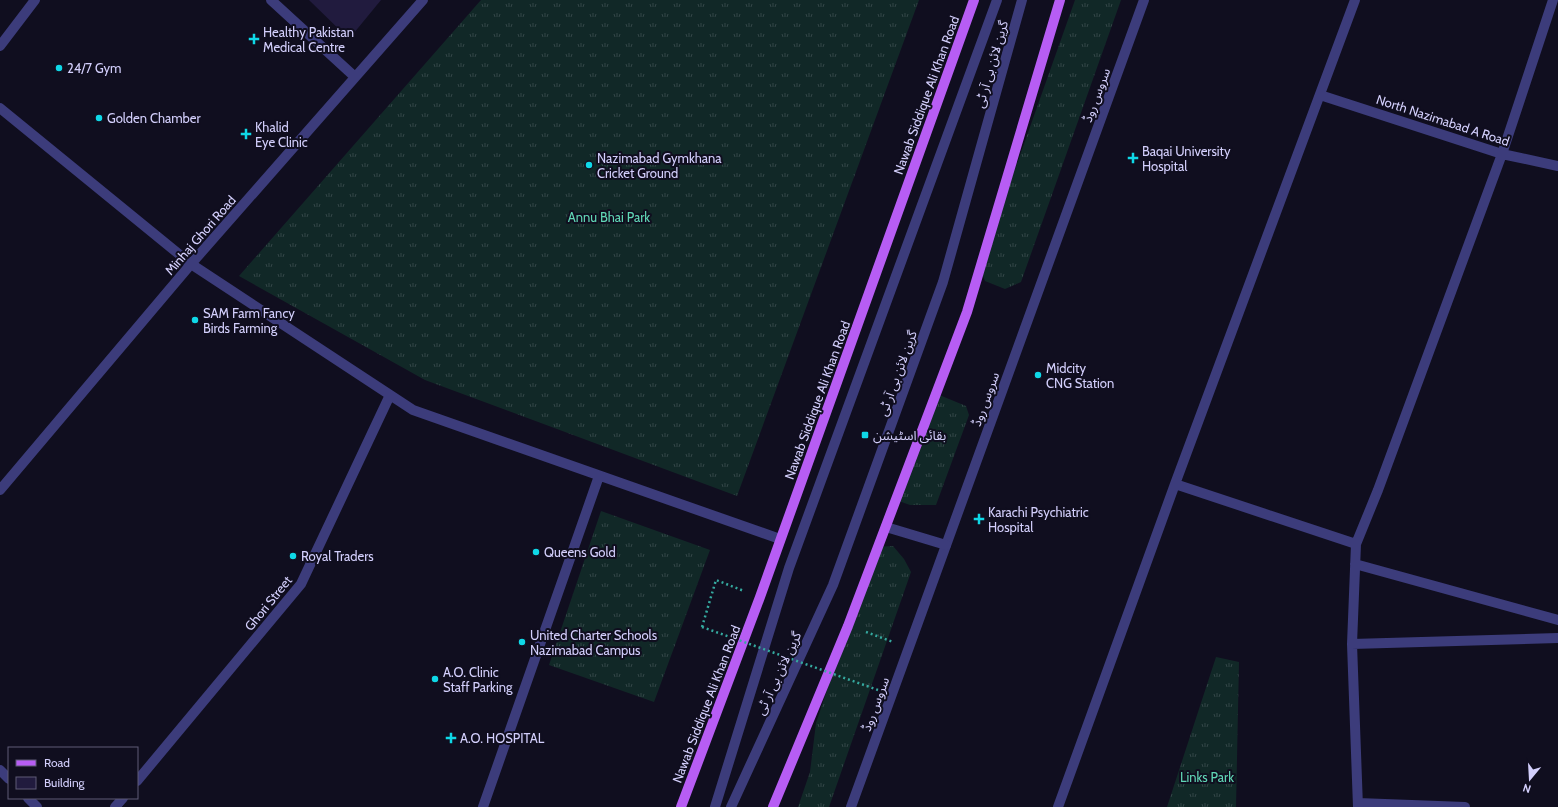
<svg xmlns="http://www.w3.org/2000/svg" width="1558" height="807" font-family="Cabin,'Noto Sans Arabic',sans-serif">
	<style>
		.grass { fill: url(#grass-tufts) }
		.building { fill: #211b3e }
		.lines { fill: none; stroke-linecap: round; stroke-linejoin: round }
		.path { stroke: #35a99f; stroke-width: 2.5; stroke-dasharray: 2 3; stroke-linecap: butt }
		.lane { stroke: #3c3c7b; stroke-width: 10 }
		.street { stroke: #3c3c7b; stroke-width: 10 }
		.primary { stroke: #b75df4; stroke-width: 10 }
		.path-bridge { stroke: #35a99f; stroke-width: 2.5; stroke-dasharray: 2 3; stroke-linecap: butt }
		.poi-dot { fill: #0fd8e7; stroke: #100e1f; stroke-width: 1.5 }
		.labels { text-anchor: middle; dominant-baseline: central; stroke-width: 4; stroke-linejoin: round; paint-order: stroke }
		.poi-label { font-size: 13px; fill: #d3cffc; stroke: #100e1f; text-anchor: start }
		.street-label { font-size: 13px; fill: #d3cffc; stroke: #100e1f }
		.park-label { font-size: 13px; fill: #60d6b5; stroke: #100e1f }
	</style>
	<defs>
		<pattern id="grass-tufts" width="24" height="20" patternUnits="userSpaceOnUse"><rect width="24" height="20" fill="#112827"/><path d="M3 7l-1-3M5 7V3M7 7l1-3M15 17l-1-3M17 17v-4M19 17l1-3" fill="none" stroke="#334647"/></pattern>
	</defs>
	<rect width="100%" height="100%" fill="#100e1f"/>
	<path class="grass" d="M481,0H919L737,496L425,380L239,276Z
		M1075,0H1121L1021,282L1005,289L985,281L980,268Z
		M932,392L966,406L969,415L936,505H910L893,499Z
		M601,511L710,550L654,702L549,665Z
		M893,546L904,559L911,572L829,807H798L810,772L816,723L875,547Z
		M1216,657L1239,662L1236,807H1167Z"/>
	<path class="building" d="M309,0H381L349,39Z"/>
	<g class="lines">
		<path class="path" d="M702,627L716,580L744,591
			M866,632L893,642"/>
		<path class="lane" d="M715,807L789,568L997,0
			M731,807L833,585L943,282L1022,0
			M851,807L1144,0"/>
		<path class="street" d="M271,0L355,77
			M0,46L35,0
			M1320,95L1502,154L1558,166
			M0,108L191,264L413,410L780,539
			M1175,484L1356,544
			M0,490L191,264L423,0
			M886,527L946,545
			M1355,564L1558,620
			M1352,644L1558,638
			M0,770L9,779
			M137,781L301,584L390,395
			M28,798L37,807
			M1358,803L1465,807
			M115,807L123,798
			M483,807L599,476
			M1058,807L1175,484L1355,0
			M1358,807L1352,644L1356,544L1378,490L1502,154L1553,0"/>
		<path class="primary" d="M681,807L760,597L974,0
			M773,807L848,626L967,312L1060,0"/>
		<path class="path-bridge" d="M702,627L878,690"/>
	</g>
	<g class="poi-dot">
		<path d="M252 33h4v4h4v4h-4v4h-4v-4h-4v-4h4z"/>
		<circle cx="59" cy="68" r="4"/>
		<circle cx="99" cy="118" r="4"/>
		<path d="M244 128h4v4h4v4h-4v4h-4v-4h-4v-4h4z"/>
		<path d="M1131 152h4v4h4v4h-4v4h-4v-4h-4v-4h4z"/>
		<circle cx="589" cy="165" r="4"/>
		<circle cx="195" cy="320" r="4"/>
		<circle cx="1038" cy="375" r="4"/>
		<rect x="861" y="431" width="8" height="8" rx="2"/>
		<path d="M977 513h4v4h4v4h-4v4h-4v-4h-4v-4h4z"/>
		<circle cx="536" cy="552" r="4"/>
		<circle cx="293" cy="556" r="4"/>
		<circle cx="522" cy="642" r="4"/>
		<circle cx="435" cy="679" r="4"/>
		<path d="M449 732h4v4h4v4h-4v4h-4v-4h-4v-4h4z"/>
	</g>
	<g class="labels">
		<g class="poi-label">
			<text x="263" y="32">Healthy Pakistan<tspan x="263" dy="15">Medical Centre</tspan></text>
			<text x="67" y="68">24/7 Gym</text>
			<text x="107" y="118">Golden Chamber</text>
			<text x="255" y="127">Khalid<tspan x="255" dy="15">Eye Clinic</tspan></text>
			<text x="1142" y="151">Baqai University<tspan x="1142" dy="15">Hospital</tspan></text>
			<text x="597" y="158">Nazimabad Gymkhana<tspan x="597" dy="15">Cricket Ground</tspan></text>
			<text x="203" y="313">SAM Farm Fancy<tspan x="203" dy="15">Birds Farming</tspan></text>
			<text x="1046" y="368">Midcity<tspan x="1046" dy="15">CNG Station</tspan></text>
			<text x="873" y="435">بقائی اسٹیشن</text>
			<text x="988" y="512">Karachi Psychiatric<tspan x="988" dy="15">Hospital</tspan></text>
			<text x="544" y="552">Queens Gold</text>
			<text x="301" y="556">Royal Traders</text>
			<text x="530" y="635">United Charter Schools<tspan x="530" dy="15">Nazimabad Campus</tspan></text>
			<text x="443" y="672">A.O. Clinic<tspan x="443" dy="15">Staff Parking</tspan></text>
			<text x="460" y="738">A.O. HOSPITAL</text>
		</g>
		<g class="street-label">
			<text transform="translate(991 64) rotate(-74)">گرین لائن بی آر ٹی</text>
			<text transform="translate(926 95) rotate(-70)">Nawab Siddique Ali Khan Road</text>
			<text transform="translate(1096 95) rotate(-70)">سروس روڈ</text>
			<text transform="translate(1443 120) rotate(18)">North Nazimabad A Road</text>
			<text transform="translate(200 235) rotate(-49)">Minhaj Ghori Road</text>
			<text transform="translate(897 373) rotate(-70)">گرین لائن بی آر ٹی</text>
			<text transform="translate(985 399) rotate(-70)">سروس روڈ</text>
			<text transform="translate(817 400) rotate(-70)">Nawab Siddique Ali Khan Road</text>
			<text transform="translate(268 603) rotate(-51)">Ghori Street</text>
			<text transform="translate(778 673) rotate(-65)">گرین لائن بی آر ٹی</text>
			<text transform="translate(706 704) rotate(-69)">Nawab Siddique Ali Khan Road</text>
			<text transform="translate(875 704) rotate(-70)">سروس روڈ</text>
		</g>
		<g class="park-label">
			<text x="609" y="217">Annu Bhai Park</text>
			<text x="1207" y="777">Links Park</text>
		</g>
	</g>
	<rect x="8" y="747" width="130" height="52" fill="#100e1f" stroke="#5e5b77"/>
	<rect x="16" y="760" width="20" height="6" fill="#b75df4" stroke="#5e5b77"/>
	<text x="44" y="767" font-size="12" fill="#d3cffc">Road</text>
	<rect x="16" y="777" width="20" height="12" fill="#211b3e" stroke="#5e5b77"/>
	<text x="44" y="787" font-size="12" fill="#d3cffc">Building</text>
	<g transform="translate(1530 779) rotate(198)" stroke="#100e1f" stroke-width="3" paint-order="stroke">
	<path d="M0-3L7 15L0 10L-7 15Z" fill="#d3cffc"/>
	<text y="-6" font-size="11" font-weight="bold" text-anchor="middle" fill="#d3cffc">N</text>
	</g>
</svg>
